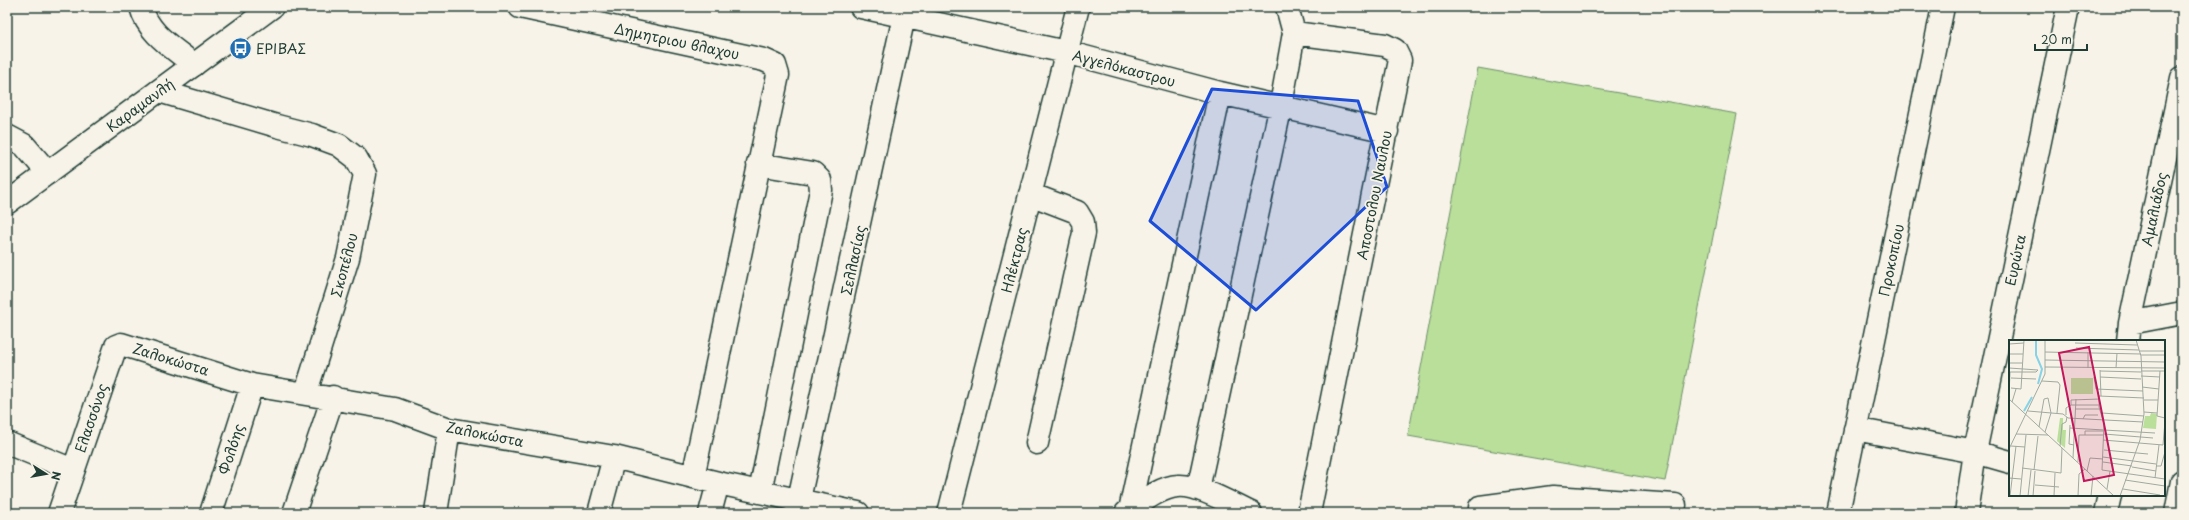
<svg xmlns="http://www.w3.org/2000/svg" width="2189" height="520" font-family="'Playpen Sans',sans-serif">
	<style>
		.green { fill: #b9df9a; stroke: #6c8e67 }
		.lines { fill: none; stroke-linecap: round; stroke-linejoin: round }
		.minor-casing { stroke: #1f3d34; stroke-width: 25 }
		.major-casing { stroke: #1f3d34; stroke-width: 25 }
		.minor { stroke: #f7f3e8; stroke-width: 22 }
		.major { stroke: #f7f3e8; stroke-width: 22 }
		.marked { fill: #1d4ed8; fill-opacity: 0.2; stroke: #1d4ed8; stroke-width: 3; stroke-linejoin: round }
		.labels { text-anchor: middle; dominant-baseline: central; stroke-width: 3.5; stroke-linejoin: round; paint-order: stroke }
		.street-label { font-size: 14px; fill: #1f3d34; stroke: #f7f3e8 }
		.poi-label { font-size: 14px; fill: #1f3d34; stroke: #f7f3e8; text-anchor: start }
		.inset-river { fill: none; stroke: #86d2e6; stroke-width: 2 }
		.inset-road { fill: none; stroke: #a1aaa0; stroke-width: 1 }
		.view { fill: #c2185b; fill-opacity: 0.15; stroke: #c2185b; stroke-width: 2 }
		.inset-edge { fill: none; stroke: #1f3d34; stroke-width: 2 }
	</style>
	<rect width="100%" height="100%" fill="#f7f3e8"/>
	<filter id="ink" filterUnits="userSpaceOnUse"><feTurbulence type="fractalNoise" baseFrequency=".025" numOctaves="2"/><feDisplacementMap in="SourceGraphic" scale="8" xChannelSelector="R" yChannelSelector="G"/><feConvolveMatrix kernelMatrix="1 2 1 2 8 2 1 2 1" color-interpolation-filters="sRGB"/></filter>
	<g filter="url(#ink)">
		<path class="green" d="M1478,68L1737,114L1665,481L1408,436Z"/>
		<g class="lines">
			<defs>
				<path id="minor" d="M141,7C148,34 174,48 194,65
					M520,7L764,60L775,65L778,75L693,477
					M861,7L1066,52L1220,93L1387,131
					M1287,7L1294,33
					M159,91L277,126L312,135L339,145L356,158L365,174L348,258L306,392
					M7,136L24,145L48,173
					M758,164L813,173L820,180L821,190L760,492
					M1030,194L1077,212L1083,222L1084,233L1037,443
					M2130,323L2182,313
					M2128,341L2130,323L2182,78
					M1855,429L1975,452L2010,462
					M7,443L73,470
					M1198,489L1281,105L1294,33L1385,45L1395,50L1400,60L1309,513
					M1130,510L1220,93
					M59,513L116,346L121,344L252,385L395,409L449,429L614,457L718,483L858,513
					M211,513L252,385
					M294,513L333,397
					M436,513L449,429
					M599,513L614,457
					M710,513L718,483
					M796,513L906,7
					M949,513L1078,7
					M1126,513C1141,503 1160,487 1178,486C1198,484 1233,505 1251,513
					M1480,513V507L1553,497L1675,505
					M1838,513L1943,7
					M1966,513L1975,452L2068,7
					M2106,513L2110,495
					M2176,513L2182,481"/>
				<path id="major" d="M7,203L272,7"/>
			</defs>
			<use href="#minor" class="minor-casing"/>
			<use href="#major" class="major-casing"/>
			<use href="#minor" class="minor"/>
			<use href="#major" class="major"/>
		</g>
	</g>
	<path class="marked" d="M1212,89L1358,101L1387,187L1256,310L1150,221Z"/>
	<defs>
		<symbol id="bus-disc" viewBox="-11 -11 22 22"><circle r="9.5" fill="#1f6fb2" stroke="#f7f3e8"/><path d="M-5-6H5V4H4V6H2V4H-2V6H-4V4H-5ZM-3.5-4V0h7V-4ZM-3.5 1.2v1.5H-2V1.2ZM2 1.2v1.5H3.5V1.2Z" fill="#fff"/></symbol>
	</defs>
	<g fill-rule="evenodd">
		<use href="#bus-disc" x="228" y="36" width="25" height="25"/>
	</g>
	<g class="labels">
		<g class="street-label">
			<text transform="translate(677 41) rotate(12)">Δημητριου βλαχου</text>
			<text transform="translate(1124 68) rotate(15)">Αγγελόκαστρου</text>
			<text transform="translate(140 105) rotate(-36)">Καραμανλή</text>
			<text transform="translate(1374 195) rotate(-79)">Αποστολου Ναυλου</text>
			<text transform="translate(2154 209) rotate(-78)">Αμαλιάδος</text>
			<text transform="translate(853 260) rotate(-78)">Σελλασίας</text>
			<text transform="translate(1014 260) rotate(-76)">Ηλέκτρας</text>
			<text transform="translate(1891 260) rotate(-78)">Προκοπίου</text>
			<text transform="translate(2015 260) rotate(-78)">Ευρώτα</text>
			<text transform="translate(344 265) rotate(-75)">Σκοπέλου</text>
			<text transform="translate(171 359) rotate(17)">Ζαλοκώστα</text>
			<text transform="translate(91 418) rotate(-71)">Ελασσόνος</text>
			<text transform="translate(485 434) rotate(11)">Ζαλοκώστα</text>
			<text transform="translate(231 449) rotate(-72)">Φολόης</text>
		</g>
		<g class="poi-label">
			<text x="256" y="48">ΕΡΙΒΑΣ</text>
		</g>
	</g>
	<g transform="translate(2009 340)">
		<rect width="156" height="156" fill="#f7f3e8"/>
		<path d="M62,38H84V54H62ZM142,73L148,74L147,89L134,88L136,76H141ZM51,78H54V90H57L56,108L48,101Z" fill="#b9df9a"/>
		<path class="inset-river" d="M27,0V15L33,29L29,44M15,71L23,57"/>
		<path class="inset-road" d="M66,3L128,5M0,4L15,3M67,8L130,10M131,11H156M36,12L132,14M0,14H14M132,15H156M36,20L156,22M0,23H13M36,27L156,28M0,28L29,30L27,32H1L0,56M79,28V12M107,28L108,13M91,30L92,56M91,31L132,32M132,31H156M151,31L148,76L156,78M132,36L151,37M85,37L87,49L134,51M91,37L132,39M2,38L27,39M33,41L49,42L51,45L48,73M133,47L150,49M2,48L12,49L15,0M135,58L90,56V67L95,84L93,130L156,139M0,59L105,156M135,60H149M3,62L7,49M90,65H62V60L91,59M66,69H92M19,71L54,74L59,78L134,82M135,72L148,73M93,73L135,76M57,75V68L62,65M74,79L76,75H89M61,85L60,104L65,105M30,87L35,59L39,58L42,73L36,92M61,88L146,93M7,94L39,95M95,94L144,98M76,95V91H95M94,100L154,105L156,81M2,106L16,107M51,106L53,84L57,82L58,77M0,109L36,34V0M95,110L139,114M94,117L147,124M64,118L67,59M69,122L70,95H95M94,122L123,126M147,126H152L156,112M123,127L147,131M13,128L52,133L53,108M25,130L29,96M78,131L81,118L94,119M0,138L12,139M146,138L150,105M116,140L156,146M26,145L50,147M98,149L101,131M114,149L151,155M1,156L7,106M11,156L17,95M19,156L22,130M24,156L26,131M45,156L46,133M69,156L70,134L76,129M82,156L84,136M111,156L131,100L135,74L132,16L127,0"/>
		<path class="view" d="M80,7L105,135L75,141L50,13Z"/>
		<rect width="156" height="156" class="inset-edge"/>
	</g>
	<rect width="2189" height="520" fill="none" stroke="#f7f3e8" stroke-width="24"/>
	<rect x="12" y="12" width="2165" height="496" fill="none" stroke="#1f3d34" stroke-width="1.5" filter="url(#ink)"/>
	<g transform="translate(46 474) rotate(101)" stroke="#f7f3e8" stroke-width="3" paint-order="stroke">
	<path d="M0-3L7 15L0 10L-7 15Z" fill="#1f3d34"/>
	<text y="-6" font-size="11" font-weight="bold" text-anchor="middle" fill="#1f3d34">N</text>
	</g>
	<path d="M2035 44v6h52v-6" fill="none" stroke="#1f3d34" stroke-width="2"/>
	<text x="2041" y="44" font-size="12" fill="#1f3d34" stroke="#f7f3e8" stroke-width="3" paint-order="stroke">20 m</text>
</svg>
